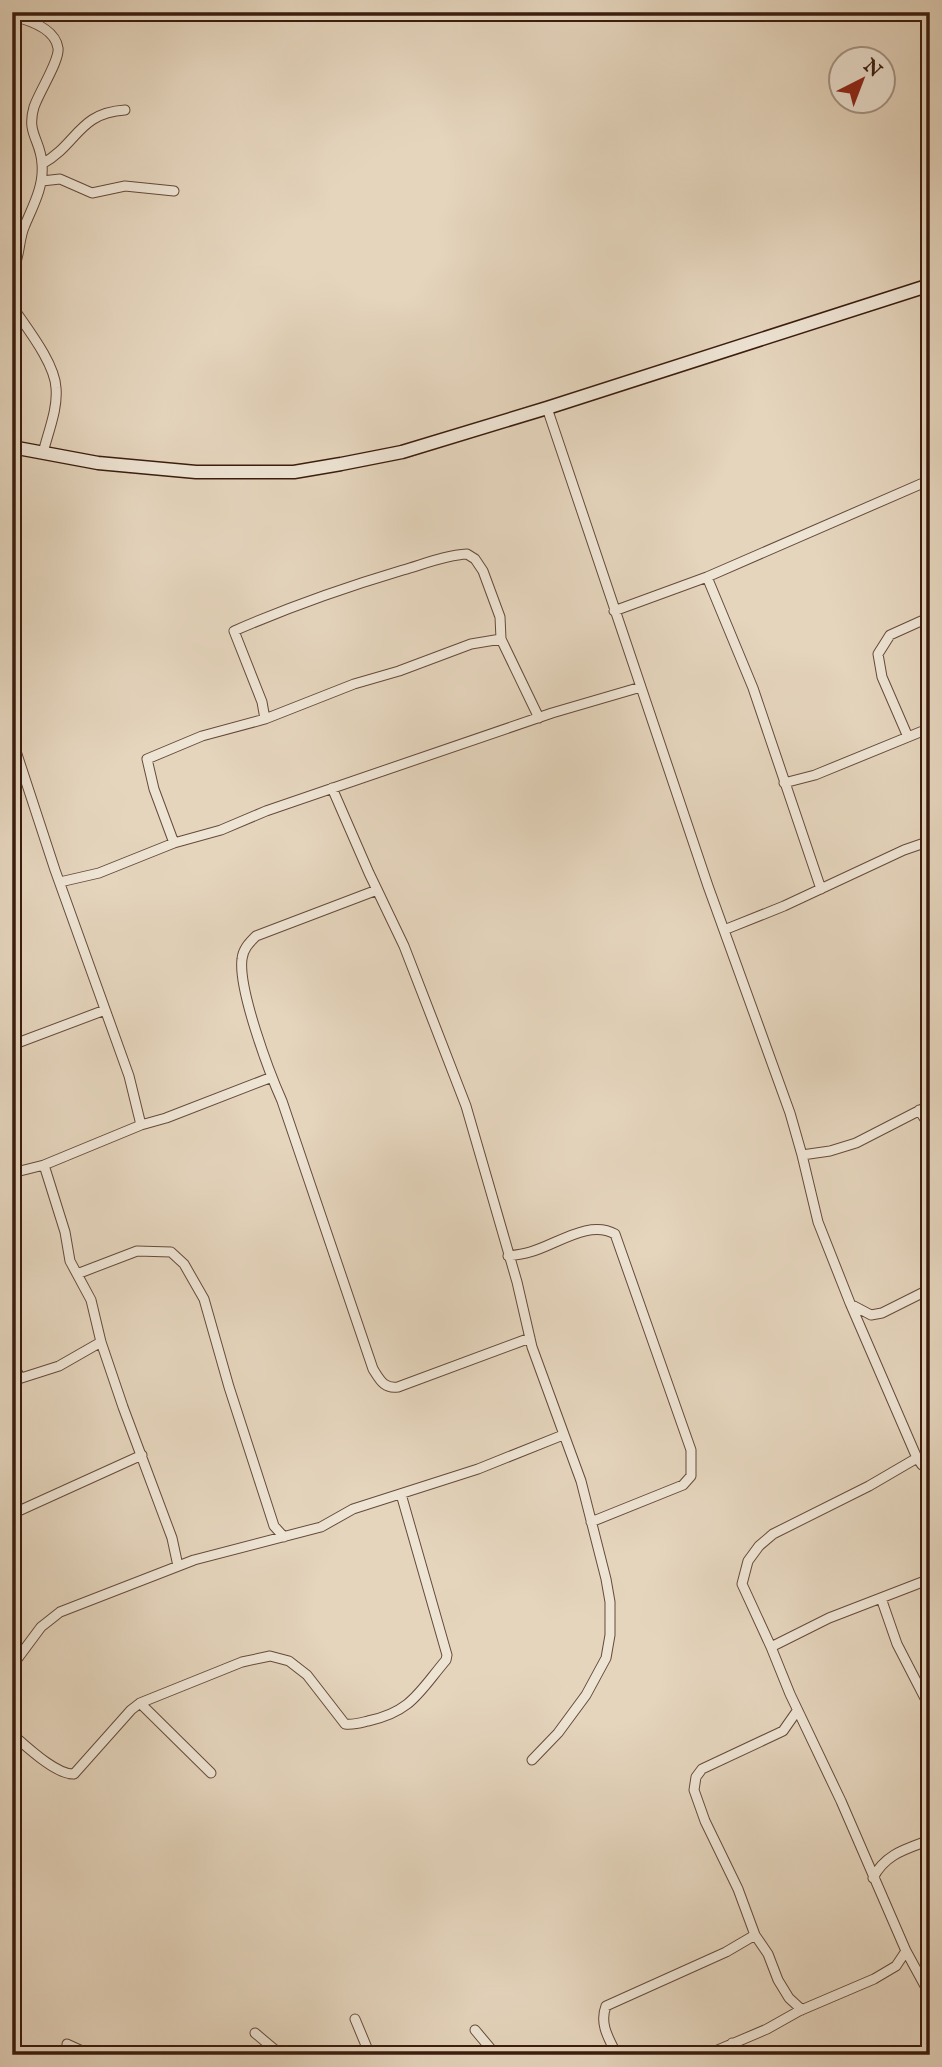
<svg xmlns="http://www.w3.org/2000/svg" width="942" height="2067" font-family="'IM FELL English',serif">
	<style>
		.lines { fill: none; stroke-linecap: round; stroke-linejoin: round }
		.street-casing { stroke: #664a3a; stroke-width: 11 }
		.secondary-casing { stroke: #3b1c0e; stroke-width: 15 }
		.street { stroke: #eee4d4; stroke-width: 9 }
		.secondary { stroke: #eee4d4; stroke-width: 12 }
	</style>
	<rect width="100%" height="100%" fill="#e5d5bd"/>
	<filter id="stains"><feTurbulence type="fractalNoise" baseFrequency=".00286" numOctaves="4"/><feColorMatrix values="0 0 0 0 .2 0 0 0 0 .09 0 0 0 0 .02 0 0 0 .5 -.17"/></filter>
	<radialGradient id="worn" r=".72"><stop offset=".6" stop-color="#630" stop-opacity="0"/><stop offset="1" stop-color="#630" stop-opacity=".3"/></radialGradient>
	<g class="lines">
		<defs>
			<path id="street" d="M12,16C29,20 55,28 58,48C60,60 39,92 34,107C26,134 41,140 42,164C44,186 33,206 25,225C18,240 21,255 12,272
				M42,164C78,144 78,113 125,110
				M42,181L60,179L92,193L125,186L174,191
				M12,306C26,327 55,363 56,388C58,409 48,432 43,453
				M547,408L708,886L790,1113L802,1155L818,1222L850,1303L917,1458L922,1465L930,1463
				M707,577L753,688L821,889
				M614,611L707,577L930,480
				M265,719L262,702L234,631C289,607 346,587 403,570C424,564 446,555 467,554L475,559L483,571L500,617L501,639L539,718
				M908,737L882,677L878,654L890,635L930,617
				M12,739L55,870L129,1076L141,1125
				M784,783L815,775L930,728
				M332,788L369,873L404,946L466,1106L517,1282L532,1347L581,1481L606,1579L610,1602V1635L606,1658L586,1695L558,1733L532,1760
				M174,843L154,789L147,759L202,736L265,719L354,684L399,671L471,644L501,639
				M60,882L99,873L174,843L221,830L266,811L552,713L641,687
				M377,890L256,936C249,943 243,949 242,959C238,989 269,1072 282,1101L373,1369C380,1380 384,1389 398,1387L530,1338
				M724,930L784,906L904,850L930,841
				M12,1045L105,1010
				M919,1110L930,1127
				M802,1155L830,1151L856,1143L930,1105
				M44,1165L65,1232L70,1261L91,1300L101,1342L123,1407L172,1538L178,1566
				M12,1173L44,1165L141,1125L166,1118L272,1077
				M508,1256C516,1255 523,1254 530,1252C556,1245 589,1219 615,1234L691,1450V1476L683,1485L591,1522
				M77,1274L137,1251L171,1252L184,1264L204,1299L229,1387L274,1526L284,1537
				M854,1306L871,1315L882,1313L930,1289
				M12,1361L20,1378
				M12,1381L59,1366L101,1342
				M12,1514L142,1455
				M881,1598L897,1644L930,1708
				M771,1647L742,1584L748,1561L759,1546L773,1534L869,1486L917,1458
				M12,1666L41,1627L60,1612L194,1560L321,1527L353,1509L478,1469L563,1435
				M140,1703L211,1773
				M797,1711L783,1731L702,1769L696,1777L694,1790L705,1821L738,1889L755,1935L768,1954L778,1980L789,1998L802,2010
				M12,1734C26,1746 56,1775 74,1774L131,1710L140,1703L242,1662L270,1656L289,1661L307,1675L345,1724C354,1725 360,1723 368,1721C411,1712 419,1692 446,1660L447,1655L401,1494
				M873,1878C885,1854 906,1849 930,1840
				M906,1951L930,1995
				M355,2019L370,2055
				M475,2030L496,2055
				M255,2033L281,2055
				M732,2043L737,2055
				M67,2044L91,2055
				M617,2055C609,2039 599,2024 606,2006L726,1952L755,1935
				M706,2055L767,2029L799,2011L874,1979L896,1966L906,1951L841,1801L790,1694L771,1647L829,1618L930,1579"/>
			<path id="secondary" d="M12,447L98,463L196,472H294L341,464L402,452L547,408L930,285"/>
		</defs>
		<use href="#street" class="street-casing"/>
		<use href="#secondary" class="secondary-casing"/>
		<use href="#street" class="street"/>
		<use href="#secondary" class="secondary"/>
	</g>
	<rect width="942" height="2067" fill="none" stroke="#e5d5bd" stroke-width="42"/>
	<rect x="14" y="14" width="914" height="2039" fill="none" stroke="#3b1c0e" stroke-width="3.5"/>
	<rect x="21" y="21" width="900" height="2025" fill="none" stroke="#3b1c0e" stroke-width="2"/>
	<g transform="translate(862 80) rotate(42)"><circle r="33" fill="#eee4d4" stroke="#a69485" stroke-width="2"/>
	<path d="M0-5L12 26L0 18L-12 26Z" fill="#8f2418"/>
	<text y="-10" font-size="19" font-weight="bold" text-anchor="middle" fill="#3b1c0e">N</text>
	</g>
	<rect width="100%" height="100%" filter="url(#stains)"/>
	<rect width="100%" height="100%" fill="url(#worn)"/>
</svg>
